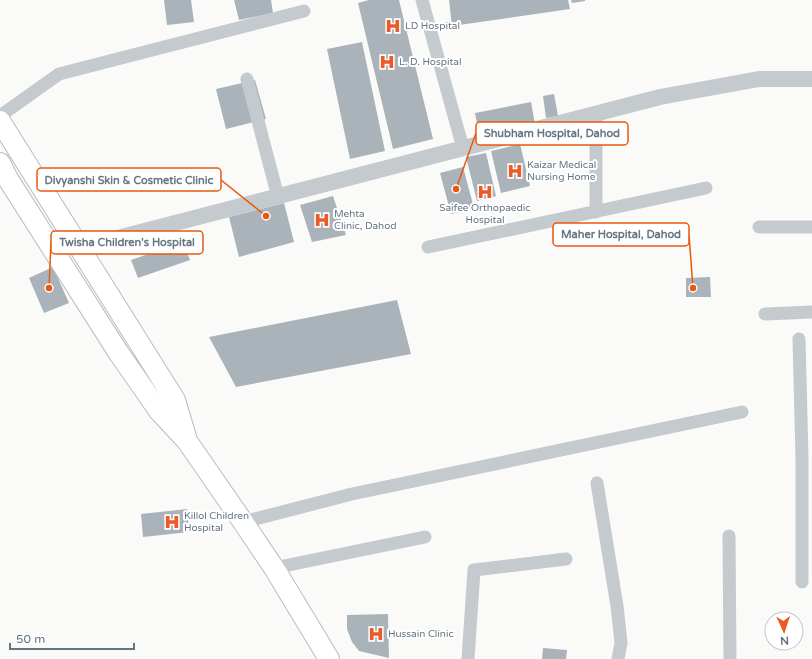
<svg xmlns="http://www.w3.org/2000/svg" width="812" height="659" font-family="'Varela Round',sans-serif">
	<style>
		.building { fill: #aab3ba }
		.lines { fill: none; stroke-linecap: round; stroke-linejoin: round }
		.primary-casing { stroke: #b9bdc2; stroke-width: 22 }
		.minor { stroke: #c5cace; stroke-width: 13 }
		.tertiary { stroke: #c5cace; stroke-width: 16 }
		.primary { stroke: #fff; stroke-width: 20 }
		.labels { text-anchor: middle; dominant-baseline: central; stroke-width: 4; stroke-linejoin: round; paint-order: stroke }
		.poi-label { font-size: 10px; fill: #647584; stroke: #fff; text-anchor: start }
		.leader { fill: none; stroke: #e8590c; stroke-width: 1.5 }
		.callout-dot { fill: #e8590c; stroke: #fff; stroke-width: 1.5 }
		.callout { fill: #fff; stroke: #e8590c; stroke-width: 1.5 }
		.callout-label { font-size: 11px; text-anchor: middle; font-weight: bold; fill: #647584 }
	</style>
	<rect width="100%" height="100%" fill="#fafaf8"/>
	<path class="building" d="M164,0H191L194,22L167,25Z
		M234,0H271L273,13L239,20Z
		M369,0H399L433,139L393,149L358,3Z
		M449,0H568L570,9L452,26Z
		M571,0H585V1L572,3Z
		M362,42L385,151L350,159L327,49Z
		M255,80L266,119L226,129L216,89Z
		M554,94L558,116L546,118L543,96Z
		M531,102L535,124L479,134L475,113Z
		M520,144L530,186L501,193L491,151Z
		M486,153L496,196L477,201L466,157Z
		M463,167L474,208L451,214L440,173Z
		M333,196L346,235L312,242L300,205Z
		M284,203L294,242L239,257L229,217Z
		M183,242L190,260L138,278L131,260Z
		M53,267L69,303L44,313L29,278Z
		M710,277L711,297H686V278Z
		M397,300L411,354L236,387L209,337Z
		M187,509L189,532L143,537L141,514Z
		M388,614L389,658L359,651L352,642L347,629V615Z
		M543,648L567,650L566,659H542Z"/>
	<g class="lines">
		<defs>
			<path id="primary" d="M0,121L175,400L186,437
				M0,163L8,179L118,352L159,411L187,441L243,522L274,568L329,659"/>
		</defs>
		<use href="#primary" class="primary-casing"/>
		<path class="minor" d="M422,0L463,148
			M247,79L278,197
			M0,116L59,74L304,11
			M596,212V114
			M759,227H812
			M428,247L706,188
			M765,314L812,312
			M799,339L802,458V582
			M597,483L617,606L621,643L618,659
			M243,522L352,494L742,412
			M729,536L730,659
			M274,568L425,537
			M468,659L474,570L566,559"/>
		<path class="tertiary" d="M79,248L660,97L759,79H812"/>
		<use href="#primary" class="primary"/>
	</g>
	<defs>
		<symbol id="hospital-bare" viewBox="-9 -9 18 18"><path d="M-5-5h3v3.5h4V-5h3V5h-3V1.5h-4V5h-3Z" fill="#eb5b27" stroke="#fff" stroke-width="2.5" paint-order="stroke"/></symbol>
	</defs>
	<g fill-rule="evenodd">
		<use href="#hospital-bare" x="382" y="15" width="22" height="22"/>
		<use href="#hospital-bare" x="376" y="51" width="22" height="22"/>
		<use href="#hospital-bare" x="504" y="160" width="22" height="22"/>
		<use href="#hospital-bare" x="474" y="181" width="22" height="22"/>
		<use href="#hospital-bare" x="311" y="209" width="22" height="22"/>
		<use href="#hospital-bare" x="161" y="511" width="22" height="22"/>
		<use href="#hospital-bare" x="365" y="623" width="22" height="22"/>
	</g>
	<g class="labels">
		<g class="poi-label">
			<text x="405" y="26">LD Hospital</text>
			<text x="399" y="62">L. D. Hospital</text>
			<text x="527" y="165">Kaizar Medical<tspan x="527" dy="12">Nursing Home</tspan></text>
			<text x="485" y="208" text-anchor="middle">Saifee Orthopaedic<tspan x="485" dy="12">Hospital</tspan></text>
			<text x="334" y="214">Mehta<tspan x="334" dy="12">Clinic, Dahod</tspan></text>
			<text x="184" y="516">Killol Children<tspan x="184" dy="12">Hospital</tspan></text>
			<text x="388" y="634">Hussain Clinic</text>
		</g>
	</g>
	<path class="leader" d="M456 189L476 133M266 216L221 180M693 288L689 235M49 288L51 242"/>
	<g class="callout-dot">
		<circle cx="456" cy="189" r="4"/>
		<circle cx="266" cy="216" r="4"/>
		<circle cx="693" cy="288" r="4"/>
		<circle cx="49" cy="288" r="4"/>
	</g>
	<g class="callout">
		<rect x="476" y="122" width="152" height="23" rx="4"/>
		<rect x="37" y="168" width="184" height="23" rx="4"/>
		<rect x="553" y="223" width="136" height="23" rx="4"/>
		<rect x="51" y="231" width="152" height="23" rx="4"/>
	</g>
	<g class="callout-label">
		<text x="552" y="137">Shubham Hospital, Dahod</text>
		<text x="129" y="184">Divyanshi Skin &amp; Cosmetic Clinic</text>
		<text x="621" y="238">Maher Hospital, Dahod</text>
		<text x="127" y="246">Twisha Children's Hospital</text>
	</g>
	<g transform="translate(784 631) rotate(177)"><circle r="19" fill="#ffffff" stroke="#c1c8ce"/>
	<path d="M0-3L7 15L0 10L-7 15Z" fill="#eb5b27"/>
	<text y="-6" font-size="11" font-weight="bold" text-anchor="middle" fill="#647584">N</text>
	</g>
	<path d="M10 643v6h124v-6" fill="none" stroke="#647584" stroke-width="2"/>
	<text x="16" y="643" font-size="12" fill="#647584" stroke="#ffffff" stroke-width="3" paint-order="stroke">50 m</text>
</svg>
